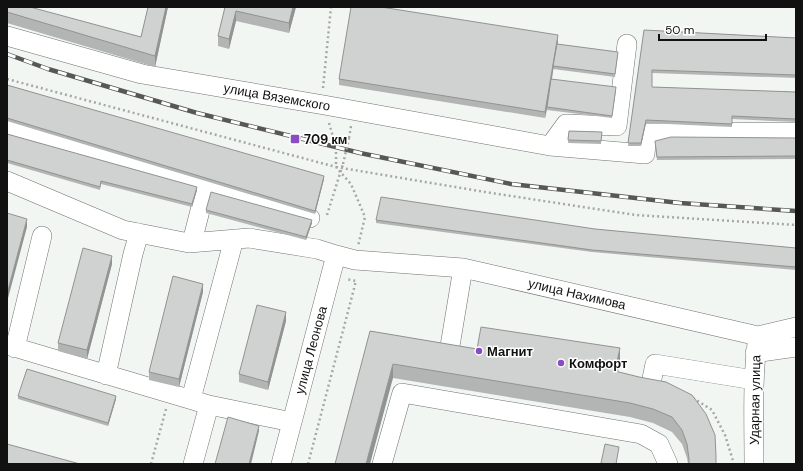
<svg xmlns="http://www.w3.org/2000/svg" width="803" height="471" font-family="'DM Sans',sans-serif">
	<style>
		.lines { fill: none; stroke-linecap: round; stroke-linejoin: round }
		.minor-casing { stroke: #6f7370; stroke-width: 20 }
		.path { stroke: #a5a8a5; stroke-width: 2.5; stroke-dasharray: 2 3; stroke-linecap: butt }
		.minor { stroke: #fff; stroke-width: 19 }
		.rail-casing { stroke: #565857; stroke-width: 4.5 }
		.rail { stroke: #fff; stroke-width: 3; stroke-dasharray: 9; stroke-linecap: butt }
		.path-bridge { stroke: #a5a8a5; stroke-width: 2.5; stroke-dasharray: 2 3; stroke-linecap: butt }
		.wall { fill: #b2b5b3 }
		.shaded-wall { fill: #919392 }
		.building { fill: #cfd2d0; stroke: #919392 }
		.poi-dot { fill: #894cc2; stroke: #fff; stroke-width: 1.5 }
		.labels { text-anchor: middle; dominant-baseline: central; stroke-width: 3; stroke-linejoin: round; paint-order: stroke }
		.street-label { font-size: 13px; fill: #101110; stroke: #fff }
		.poi-label { font-size: 13px; font-weight: bold; fill: #101110; stroke: #fff; text-anchor: start }
	</style>
	<rect width="100%" height="100%" fill="#f2f6f3"/>
	<g class="lines">
		<defs>
			<path id="minor" d="M7,36L142,74L324,105L550,146L645,154L647,133L796,132
				M7,129L310,218
				M550,146L566,124L617,126L627,44
				M7,181L123,230L189,243L249,238L317,249L336,255
				M192,242L206,187
				M7,345L209,405
				M15,348L42,236
				M755,353L796,347
				M448,358L463,268
				M106,375L133,254L139,233
				M649,393L655,364L754,380
				M191,399L234,239
				M193,464L209,405L292,422
				M281,464L336,255L355,260L463,268L758,336L796,327
				M382,464L402,393L641,434L659,444L668,464
				M754,464C754,421 752,378 758,336"/>
		</defs>
		<use href="#minor" class="minor-casing"/>
		<path class="path" d="M7,79L336,167L351,184L365,217L358,246
			M323,88L331,7
			M329,123L336,147V167L485,192L636,215L796,225
			M349,138L351,126
			M327,215L343,164
			M693,398L712,410L725,435L734,464
			M151,464L166,409
			M308,464L356,281L346,279"/>
		<use href="#minor" class="minor"/>
		<defs>
			<path id="rail" d="M7,54L48,69L197,113L360,153L511,184L680,203L796,211"/>
		</defs>
		<use href="#rail" class="rail-casing"/>
		<use href="#rail" class="rail"/>
		<path class="path-bridge" d="M343,164L349,138"/>
	</g>
	<path class="wall" d="M7,7L141,37L148,7H168L155,67L7,23Z
		M225,7H296L289,33L236,21L229,49L218,46V36Z
		M644,30L796,38V78L652,73V87L796,92V122L732,119V127L646,123L641,146H628Z
		M558,41V44L618,54L615,77L553,69L552,79L616,90L612,118L547,110L545,118L339,85V79Z
		M7,85L324,179L315,214L7,121Z
		M569,131L602,132L601,144L568,143Z
		M7,134L197,190L192,207L101,184L100,190L7,163Z
		M796,138V159L657,160L655,144V141Z
		M206,210L312,223L306,240L206,213Z
		M376,220L595,229L796,248V270L592,252L376,223Z
		M112,264L87,359L58,351V343Z
		M203,292L179,387L149,380V372Z
		M286,321L268,390L239,382V374Z
		M370,331L477,349L620,362L618,372L639,377L716,464H688L687,458L682,444L672,432L653,423L630,417L393,378Z
		M18,396L116,399L108,426L18,399Z"/>
	<path class="shaded-wall" d="M166,7H168L155,67V56Z
		M293,7H296L289,33V23Z
		M236,11V21L229,49V39Z
		M558,35V41L547,108V107L545,118V112Z
		M646,120V123L641,146V143Z
		M324,176V179L315,214V211Z
		M197,187V190L192,207V204Z
		M27,219V227L7,302V294Z
		M312,220V223L306,240V237Z
		M112,256V264L87,359V350Z
		M203,284V292L179,387V379Z
		M286,312V321L268,390V382Z
		M620,348V362L615,385V371Z
		M393,364V378L370,464H366Z
		M116,396V399L108,426V423Z
		M259,426V431L251,464H249Z"/>
	<path class="building" d="M7,7H30L141,37L148,7H166L155,56L7,12Z
		M225,7H293L289,23L236,11L229,39L218,36Z
		M351,7H381L558,35L545,112L339,79Z
		M644,30L796,38V75L652,70V87L796,92V119L732,116V124L646,120L641,143H628Z
		M557,44L618,52L615,74L553,66Z
		M551,79L616,87L612,116L547,107Z
		M7,85L324,176L315,211L7,118Z
		M569,131L602,132L601,141L568,140Z
		M7,134L197,187L192,204L101,181L100,187L7,160Z
		M671,137L796,138V156L657,157L655,141Z
		M211,192L312,220L306,237L206,210Z
		M381,197L595,229L796,248V267L592,250L376,220Z
		M7,213L27,219L7,294Z
		M83,248L112,256L87,350L58,343Z
		M173,276L203,284L179,379L149,372Z
		M257,305L286,312L268,382L239,374Z
		M481,327L620,348L615,371L639,377L666,382L692,395L706,414L715,435L716,456V464H689V459L687,444L682,430L672,417L653,409L630,403L393,364L366,464H335L370,331L477,349Z
		M27,369L116,396L108,423L18,396Z
		M228,417L259,426L249,464H215Z
		M7,444L80,464H7Z
		M605,444L619,447L616,464H605L601,463Z"/>
	<g class="poi-dot">
		<rect x="290" y="134" width="10" height="10" rx="2"/>
		<circle cx="479" cy="351" r="4"/>
		<circle cx="561" cy="363" r="4"/>
	</g>
	<g class="labels">
		<g class="street-label">
			<text transform="translate(277 97) rotate(10)">улица Вяземского</text>
			<text transform="translate(577 294) rotate(13)">улица Нахимова</text>
			<text transform="translate(311 350) rotate(-75)">улица Леонова</text>
			<text transform="translate(755 400) rotate(-89)">Ударная улица</text>
		</g>
		<g class="poi-label">
			<text x="304" y="139">709 км</text>
			<text x="487" y="351">Магнит</text>
			<text x="569" y="363">Комфорт</text>
		</g>
	</g>
	<rect width="803" height="471" fill="none" stroke="#101110" stroke-width="16"/>
	<path d="M659 34v6h107v-6" fill="none" stroke="#101110" stroke-width="2"/>
	<text x="665" y="34" font-size="12" fill="#101110" stroke="#ffffff" stroke-width="3" paint-order="stroke">50 m</text>
</svg>
